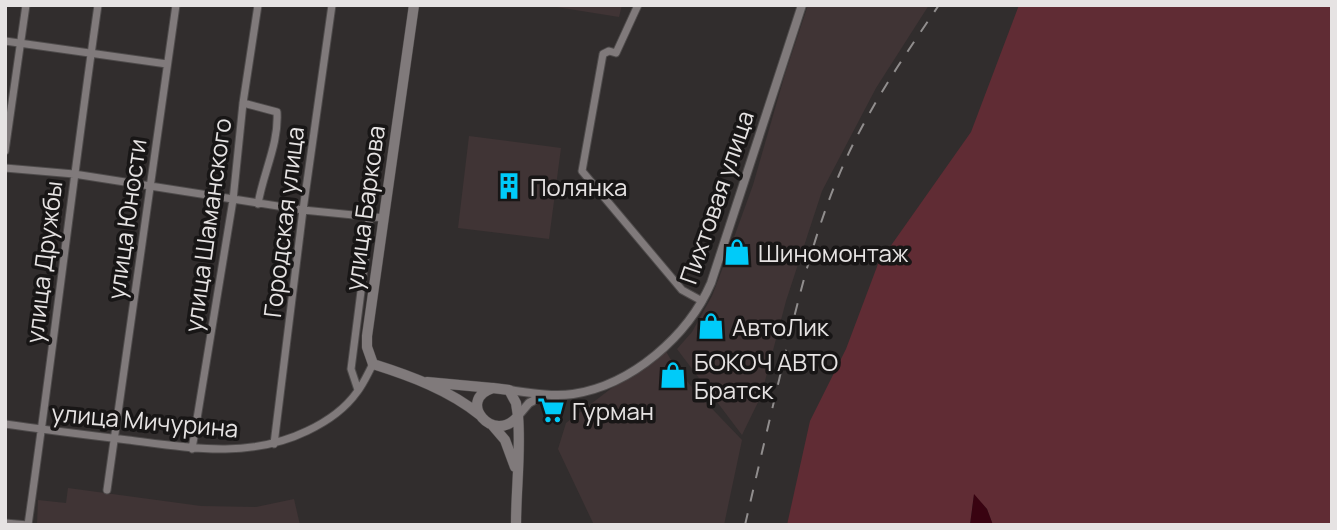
<svg xmlns="http://www.w3.org/2000/svg" width="1337" height="530" font-family="Manrope,sans-serif">
	<style>
		.built { fill: #403435 }
		.green { fill: #602c34 }
		.water { fill: #390311 }
		.lines { fill: none; stroke-linecap: round; stroke-linejoin: round }
		.minor-casing { stroke: #4e4b4b; stroke-width: 9 }
		.tertiary-casing { stroke: #4e4b4b; stroke-width: 10 }
		.secondary-casing { stroke: #4e4b4b; stroke-width: 11 }
		.minor { stroke: #807a7b; stroke-width: 7 }
		.tertiary { stroke: #807a7b; stroke-width: 8 }
		.secondary { stroke: #807a7b; stroke-width: 10 }
		.rail { stroke: #918e8e; stroke-width: 2; stroke-dasharray: 12 12; stroke-linecap: butt }
		.labels { text-anchor: middle; dominant-baseline: central; stroke-width: 7; stroke-linejoin: round; paint-order: stroke }
		.poi-label { font-size: 24px; fill: #e6e3e3; stroke: #181616; text-anchor: start }
		.street-label { font-size: 24px; fill: #e6e3e3; stroke: #181616 }
	</style>
	<rect width="100%" height="100%" fill="#312d2d"/>
	<path class="built" d="M544,5H622L619,17Z
		M808,5H929L876,88L822,191L786,301L761,396L742,435L677,349L692,332L712,296L728,254L753,185L785,74Z
		M469,136L561,148L549,239L458,228Z
		M664,348L674,365L695,391L742,440L724,525H594L558,449L566,423Z
		M68,488L201,506L256,507L294,499L300,525H37L38,500L66,503Z"/>
	<path class="green" d="M1019,5H1332V525H993L987,509L974,495L970,525H787L810,421L846,349L878,264L971,132Z"/>
	<path class="water" d="M974,494L987,509L993,525H970Z"/>
	<g class="lines">
		<defs>
			<path id="minor" d="M638,5L616,53L609,51L603,54L582,171L682,290L702,301
				M5,41L167,64
				M243,103L277,112C279,144 263,173 258,204
				M5,151L26,5
				M5,168L74,174L303,210L384,218
				M358,390L351,369L369,229V216
				M5,424C46,430 87,435 128,440C189,448 249,459 307,431C326,422 345,409 357,392C364,383 368,373 373,364
				M274,444L303,210L332,5
				M192,449L233,200L243,103L258,5
				M107,490L176,5
				M5,523L28,525
				M28,525C53,352 73,178 98,5"/>
			<path id="tertiary" d="M509,390C530,393 553,397 573,394C632,385 688,336 711,283L802,5
				M518,416L529,403L544,395"/>
			<path id="secondary" d="M414,5L367,336V347L373,364C411,376 449,390 480,415
				M427,382L492,388
				M493,388L509,390L516,403L518,416C494,446 455,400 493,388Z
				M493,426L505,440L515,467
				M516,525C516,488 521,452 518,416"/>
		</defs>
		<use href="#minor" class="minor-casing"/>
		<use href="#tertiary" class="tertiary-casing"/>
		<use href="#secondary" class="secondary-casing"/>
		<use href="#minor" class="minor"/>
		<use href="#tertiary" class="tertiary"/>
		<use href="#secondary" class="secondary"/>
		<path class="rail" d="M745,525C758,469 771,414 784,359C799,296 814,234 839,175C864,115 902,59 939,5"/>
	</g>
	<defs>
		<symbol id="building-bare" viewBox="-9 -9 18 18"><path d="M-4-6H4V6H1V3H-1V6H-4ZM-2.5-4.3h1.7v1.8h-1.7ZM.8-4.3h1.7v1.8H.8ZM-2.5-1h1.7V.8h-1.7ZM.8-1h1.7V.8H.8Z" fill="#00cbf9" stroke="#181616" stroke-width="2.5" paint-order="stroke"/></symbol>
		<symbol id="shop-bare" viewBox="-9 -9 18 18"><path d="M-5-2.5h2.3a2.7 3.5 0 0 1 5.4 0H5L5.5 6h-11ZM-1.5-2.5h3a1.5 2.3 0 0 0-3 0Z" fill="#00cbf9" stroke="#181616" stroke-width="2.5" paint-order="stroke"/></symbol>
		<symbol id="supermarket-bare" viewBox="-9 -9 18 18"><path d="M-6-5.5h2.5l.6 2H6L4.5 2H-2.5L-4.4-4H-6ZM-1.5 3.2a1.3 1.3 0 1 0 .1 0ZM3 3.2a1.3 1.3 0 1 0 .1 0Z" fill="#00cbf9" stroke="#181616" stroke-width="2.5" paint-order="stroke"/></symbol>
	</defs>
	<g fill-rule="evenodd">
		<use href="#building-bare" x="490" y="167" width="38" height="38"/>
		<use href="#shop-bare" x="718" y="233" width="38" height="38"/>
		<use href="#shop-bare" x="692" y="307" width="38" height="38"/>
		<use href="#shop-bare" x="654" y="356" width="38" height="38"/>
		<use href="#supermarket-bare" x="532" y="391" width="38" height="38"/>
	</g>
	<g class="labels">
		<g class="poi-label">
			<text x="530" y="186">Полянка</text>
			<text x="758" y="252">Шиномонтаж</text>
			<text x="732" y="326">АвтоЛик</text>
			<text x="694" y="361">БОКОЧ АВТО<tspan x="694" dy="28">Братск</tspan></text>
			<text x="572" y="410">Гурман</text>
		</g>
		<g class="street-label">
			<text transform="translate(716 197) rotate(-71)">Пихтовая улица</text>
			<text transform="translate(364 208) rotate(-82)">улица Баркова</text>
			<text transform="translate(126 219) rotate(-82)">улица Юности</text>
			<text transform="translate(283 222) rotate(-83)">Городская улица</text>
			<text transform="translate(207 225) rotate(-82)">улица Шаманского</text>
			<text transform="translate(43 262) rotate(-83)">улица Дружбы</text>
			<text transform="translate(145 420) rotate(5)">улица Мичурина</text>
		</g>
	</g>
	<rect width="1337" height="530" fill="none" stroke="#e6e3e3" stroke-width="14"/>
</svg>
